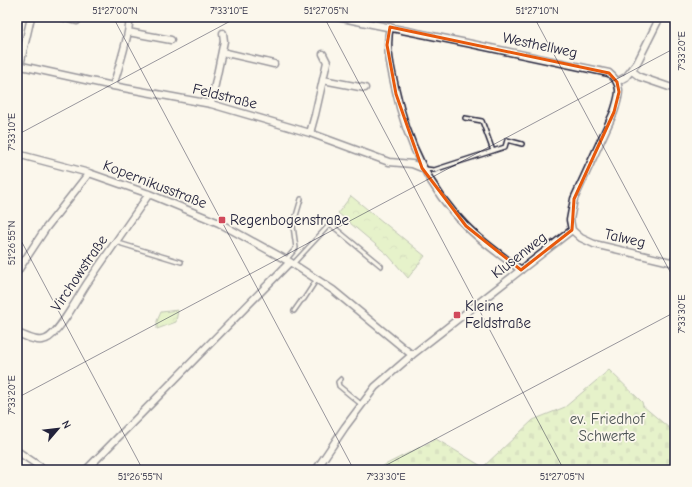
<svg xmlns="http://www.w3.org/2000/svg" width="692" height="487" font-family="'Comic Neue',sans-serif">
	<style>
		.cemetery { fill: url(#cemetery-stones); stroke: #77866e }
		.park { fill: url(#park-crowns); stroke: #77866e }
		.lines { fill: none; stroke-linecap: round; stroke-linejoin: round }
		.lane-casing { stroke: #22223b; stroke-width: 6 }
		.street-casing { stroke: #22223b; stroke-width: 9 }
		.lane { stroke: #fbf7ec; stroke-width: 3 }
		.street { stroke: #fbf7ec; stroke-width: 6 }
		.marked { fill: none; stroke: #e8590c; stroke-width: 3; stroke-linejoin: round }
		.ticks { fill: none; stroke: #22223b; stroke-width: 1; stroke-opacity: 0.45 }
		.poi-dot { fill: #d1495b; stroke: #fbf7ec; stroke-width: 1.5 }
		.labels { text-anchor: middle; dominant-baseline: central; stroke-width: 3.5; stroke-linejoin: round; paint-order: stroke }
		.street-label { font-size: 15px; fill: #22223b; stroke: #fbf7ec }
		.poi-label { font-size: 15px; fill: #22223b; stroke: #fbf7ec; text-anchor: start }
		.park-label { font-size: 15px; fill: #4c5454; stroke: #fbf7ec }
		.neatline { fill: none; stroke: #22223b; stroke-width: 1.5 }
		.ticks-label { font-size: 10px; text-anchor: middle; fill: #22223b }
	</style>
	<defs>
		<pattern id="cemetery-stones" width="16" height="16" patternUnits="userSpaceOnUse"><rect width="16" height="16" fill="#cceaa1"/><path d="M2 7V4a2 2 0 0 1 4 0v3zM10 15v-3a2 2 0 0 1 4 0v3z" fill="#afc88c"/></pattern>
		<pattern id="park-crowns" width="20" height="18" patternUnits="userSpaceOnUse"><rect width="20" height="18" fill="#cceaa1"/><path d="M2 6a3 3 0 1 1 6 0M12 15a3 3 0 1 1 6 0" fill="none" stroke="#afc88c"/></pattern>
	</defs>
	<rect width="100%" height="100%" fill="#fbf7ec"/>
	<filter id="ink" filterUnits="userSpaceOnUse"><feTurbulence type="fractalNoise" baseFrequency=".025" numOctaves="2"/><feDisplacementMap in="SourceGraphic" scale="8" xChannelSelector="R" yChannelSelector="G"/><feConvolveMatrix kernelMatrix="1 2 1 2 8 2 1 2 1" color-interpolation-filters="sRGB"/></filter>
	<g filter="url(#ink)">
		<path class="cemetery" d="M609,370L642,402L643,406L675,433V470H377V469L436,439L483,467L533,420L565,407Z"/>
		<path class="park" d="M351,196L425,256L408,278L388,255L338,213Z
			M178,310L176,322L157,329V321L161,312Z"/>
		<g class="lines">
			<defs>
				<path id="lane" d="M465,118L482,121L493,151
					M426,169L434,170L505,147L507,140L522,144
					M117,241L122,244L181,262
					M286,260L296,248L293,226L301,199
					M293,264L330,224L381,266
					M294,311L301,301L304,299L317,279
					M341,379L338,382L339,386L362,405"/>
				<path id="street" d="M61,17L77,21
					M337,17L467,43L609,73C624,85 619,96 614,112L574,199L570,220L572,230
					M390,27C385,47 391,68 395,87C406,139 428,188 466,226C483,243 502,256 521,270
					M128,32L171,40
					M222,52L274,64
					M17,65L113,86L211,104L310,133L389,162L412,164L422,168
					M20,65L31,17
					M632,71L640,77L675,89
					M323,80L365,88
					M617,82L626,77L637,63L660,17
					M113,86C117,73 132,28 129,17
					M211,104L224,41L223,33
					M310,133L315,115L327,62L323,54
					M17,154L89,173L149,194L219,223L290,262L333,290L412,355
					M572,230L581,238L594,244L675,263
					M17,272L46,228L89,173
					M17,333C26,336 37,343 46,339C59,334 79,295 88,282C108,253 129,223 149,194
					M17,451L45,470
					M86,470L290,262
					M316,470L345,427L375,387L412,355L572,230"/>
			</defs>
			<use href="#lane" class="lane-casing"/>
			<use href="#street" class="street-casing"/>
			<use href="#lane" class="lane"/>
			<use href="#street" class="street"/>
		</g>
	</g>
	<path d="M0 0H692V487H0ZM390,27L609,73L617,82L619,92L614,112L574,199L572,230L521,270L466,226L422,168L396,94L387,45Z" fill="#fbf7ec" fill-opacity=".55" fill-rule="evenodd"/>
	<path class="marked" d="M390,27L609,73L617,82L619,92L614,112L574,199L572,230L521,270L466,226L422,168L396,94L387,45Z"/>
	<path class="ticks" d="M113,17L354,470M324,17L564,470M534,17L675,281M17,135L238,17M17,233L143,470M17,398L675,48M377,470L675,312"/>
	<g class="poi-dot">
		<rect x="218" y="216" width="8" height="8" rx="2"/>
		<rect x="453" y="311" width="8" height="8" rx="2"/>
	</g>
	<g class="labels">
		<g class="street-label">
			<text transform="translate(540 45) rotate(12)">Westhellweg</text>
			<text transform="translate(225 96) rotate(14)">Feldstraße</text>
			<text transform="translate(155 184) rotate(21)">Kopernikusstraße</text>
			<text transform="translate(625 238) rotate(13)">Talweg</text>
			<text transform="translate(519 255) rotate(-38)">Klusenweg</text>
			<text transform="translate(79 273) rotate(-56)">Virchowstraße</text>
		</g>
		<g class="poi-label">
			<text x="230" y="220">Regenbogenstraße</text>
			<text x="465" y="306">Kleine<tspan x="465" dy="17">Feldstraße</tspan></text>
		</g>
		<g class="park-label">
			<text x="607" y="419">ev. Friedhof<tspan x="607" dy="17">Schwerte</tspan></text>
		</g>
	</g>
	<rect width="692" height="487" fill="none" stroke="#fbf7ec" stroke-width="44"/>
	<g transform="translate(58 429) rotate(62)" stroke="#fbf7ec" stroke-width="3" paint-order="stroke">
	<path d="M0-3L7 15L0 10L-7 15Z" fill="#22223b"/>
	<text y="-6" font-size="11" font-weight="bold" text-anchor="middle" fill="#22223b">N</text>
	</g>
	<rect x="22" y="22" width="648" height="443" class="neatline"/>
	<g class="ticks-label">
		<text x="115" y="14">51°27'00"N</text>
		<text x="229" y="14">7°33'10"E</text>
		<text x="326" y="14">51°27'05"N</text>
		<text x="537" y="14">51°27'10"N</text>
		<text transform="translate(681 51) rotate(-90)" y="4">7°33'20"E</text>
		<text transform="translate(11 132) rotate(-90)" y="4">7°33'10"E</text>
		<text transform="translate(11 243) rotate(-90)" y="4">51°26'55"N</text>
		<text transform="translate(681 314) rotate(-90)" y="4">7°33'30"E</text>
		<text transform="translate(11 395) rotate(-90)" y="4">7°33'20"E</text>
		<text x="140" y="480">51°26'55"N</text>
		<text x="386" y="480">7°33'30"E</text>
		<text x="562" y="480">51°27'05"N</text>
	</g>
</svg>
